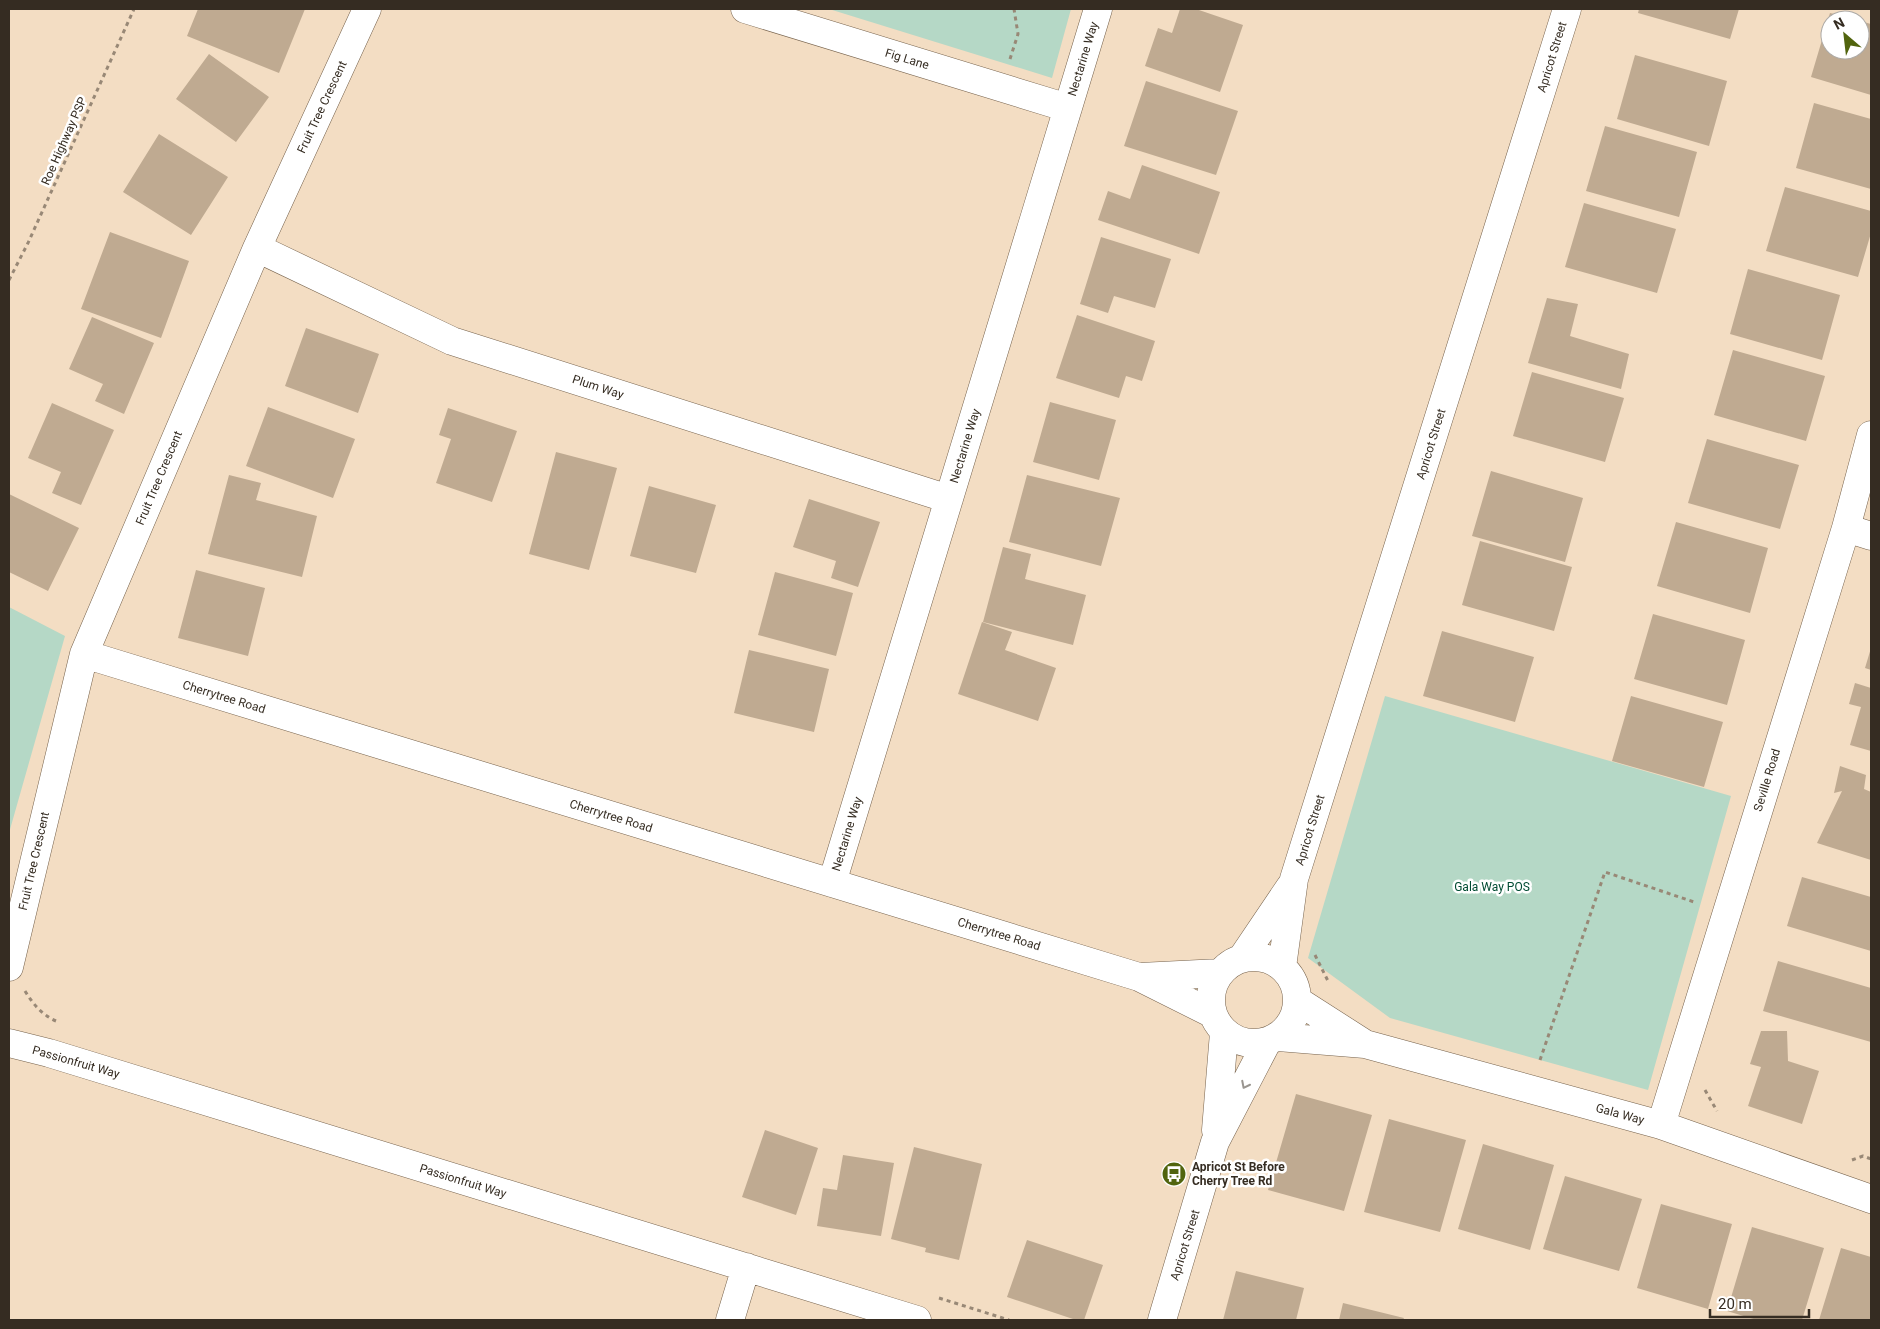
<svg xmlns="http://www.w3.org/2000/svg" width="1880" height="1329" font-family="Roboto,sans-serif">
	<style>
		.green { fill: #b5d8c6 }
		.building { fill: #bfaa91 }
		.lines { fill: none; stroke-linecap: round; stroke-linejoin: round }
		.minor-casing { stroke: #76624c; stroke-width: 29 }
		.path { stroke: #988876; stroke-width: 3; stroke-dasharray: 4 4; stroke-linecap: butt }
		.minor { stroke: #fff; stroke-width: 28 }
		.oneway { stroke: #9a9690 }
		.labels { text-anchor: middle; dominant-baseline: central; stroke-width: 5; stroke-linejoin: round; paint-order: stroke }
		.street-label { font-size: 12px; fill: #352c22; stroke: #fff }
		.park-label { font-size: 12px; fill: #004b32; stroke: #fff }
		.poi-label { font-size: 12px; font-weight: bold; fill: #352c22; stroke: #fff; text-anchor: start }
	</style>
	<rect width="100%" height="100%" fill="#f3ddc3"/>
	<path class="green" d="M829,9H1071L1052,78Z
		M9,607L65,636L9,833Z
		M1385,696L1731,796L1648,1090L1390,1018L1308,958Z"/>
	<path class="building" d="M198,9H305L279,73L187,36Z
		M1180,9H1196L1243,25L1220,92L1145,66L1158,28L1172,33Z
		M1639,9H1739L1730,39L1638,13Z
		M1830,13L1854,19L1830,20V50H1860V21L1871,24V95L1811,77Z
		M209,54L269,97L236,142L176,99Z
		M1635,55L1727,81L1709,146L1617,119Z
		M1146,81L1238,111L1216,175L1124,146Z
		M1814,103L1871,119V189L1796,168Z
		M1605,126L1697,152L1679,217L1586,191Z
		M159,134L228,177L191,235L123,192Z
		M1142,165L1220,192L1199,254L1098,220L1108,191L1130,199Z
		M1785,187L1871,211V233L1858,277L1766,251Z
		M1584,203L1676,229L1657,293L1565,267Z
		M110,232L189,261L161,338L81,309Z
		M1101,237L1171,259L1155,308L1114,296L1108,313L1080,304Z
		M1748,269L1840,295L1822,360L1730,334Z
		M1547,298L1578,304L1570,336L1629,354L1621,389L1528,363Z
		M1077,315L1155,341L1142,381L1126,376L1119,398L1056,378Z
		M92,317L154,343L124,414L95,401L103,384L69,369Z
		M306,328L379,354L358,413L285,386Z
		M1733,350L1825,376L1806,441L1714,415Z
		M1532,372L1624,398L1605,462L1513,436Z
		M1050,402L1116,420L1099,480L1033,462Z
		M52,403L114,430L81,505L52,493L61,472L28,458Z
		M268,407L355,439L333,498L246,466Z
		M448,408L517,431L492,502L436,483L451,439L439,435Z
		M1707,439L1799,465L1780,529L1688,503Z
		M556,452L617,468L589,570L529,554Z
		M1491,471L1583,498L1565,562L1472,536Z
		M229,475L261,483L256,500L317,516L302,577L208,554Z
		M1027,475L1120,498L1101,566L1009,542Z
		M649,486L716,505L696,573L630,556Z
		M9,494L79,528L48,591L9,572Z
		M809,499L880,522L858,587L831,578L836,561L793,547Z
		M1676,522L1768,548L1750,613L1657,586Z
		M1480,541L1572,567L1554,631L1462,605Z
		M1003,547L1031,554L1025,579L1086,595L1073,645L983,622Z
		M196,570L265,588L248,656L178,638Z
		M775,572L853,593L836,656L758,635Z
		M1653,614L1745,640L1727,705L1634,679Z
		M982,622L1012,632L1005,650L1056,668L1038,721L958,694Z
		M1442,631L1534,657L1515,722L1423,696Z
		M1871,648V670L1865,668Z
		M749,650L829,669L814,732L734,713Z
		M1855,683L1871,688V751L1850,745L1861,707L1849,704Z
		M1631,696L1723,722L1704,787L1612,761Z
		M1840,766L1866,775L1864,789L1871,792V860L1817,843L1842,791L1834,793Z
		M1802,877L1871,897V951L1787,926Z
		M1778,961L1871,988V1042L1763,1011Z
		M1761,1031H1787L1788,1061L1819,1071L1802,1124L1748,1106L1761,1067L1750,1064Z
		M1296,1094L1372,1115L1344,1211L1268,1190Z
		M1389,1119L1466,1140L1440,1232L1364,1212Z
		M765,1130L818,1148L796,1215L742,1197Z
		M1483,1144L1554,1165L1530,1250L1458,1229Z
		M914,1147L982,1164L959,1260L925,1252L926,1248L891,1239Z
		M843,1155L894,1163L881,1236L817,1226L823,1188L837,1190Z
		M1565,1176L1642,1199L1619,1271L1543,1249Z
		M1661,1204L1732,1224L1708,1309L1637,1288Z
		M1752,1227L1824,1248L1802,1320H1757L1727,1311Z
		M1027,1240L1103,1265L1084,1320H1076L1007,1297Z
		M1841,1248L1871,1257V1320H1819Z
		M1236,1271L1304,1288L1296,1320H1223Z
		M1343,1303L1404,1318L1403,1320H1339Z"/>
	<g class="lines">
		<defs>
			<path id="minor" d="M745,9L1068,108
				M257,248L452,341L949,499
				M1846,528L1871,536
				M84,654L1139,977L1213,1014
				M832,883L1098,9
				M1211 1000a43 43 0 1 1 86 0a43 43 0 1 1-86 0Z
				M1242,958L1290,887
				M9,967L84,654L257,248L367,9
				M1282,967L1294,879L1567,9
				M1140,977L1220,973
				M1298,1001L1362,1042
				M1278,1037L1365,1044L1661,1125L1871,1199
				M9,1043L49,1053L917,1320
				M1661,1125L1846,528L1871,435
				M1216,1130L1224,1033
				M730,1320L746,1267
				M1162,1320L1215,1142L1267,1042"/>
		</defs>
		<use href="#minor" class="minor-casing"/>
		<path class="path" d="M1010,59L1018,34L1014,9
			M9,280L28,243L134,9
			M1315,955L1329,983
			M25,991C33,1004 42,1015 56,1021
			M1540,1060L1605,872L1697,903
			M1705,1090L1717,1111
			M1852,1160L1863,1156L1871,1159
			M939,1298L1009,1320"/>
		<use href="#minor" class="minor"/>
	</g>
	<defs><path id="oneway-chevron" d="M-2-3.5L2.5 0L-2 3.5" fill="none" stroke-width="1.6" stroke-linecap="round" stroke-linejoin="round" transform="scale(1.25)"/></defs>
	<use class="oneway" href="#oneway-chevron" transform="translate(1245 1085) rotate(117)"/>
	<defs>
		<symbol id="bus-disc" viewBox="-11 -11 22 22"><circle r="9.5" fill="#51640e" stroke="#fff"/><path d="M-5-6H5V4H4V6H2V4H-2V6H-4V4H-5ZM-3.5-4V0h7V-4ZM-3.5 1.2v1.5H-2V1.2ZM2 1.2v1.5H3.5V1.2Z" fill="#fff"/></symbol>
	</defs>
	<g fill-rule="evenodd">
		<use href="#bus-disc" x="1160" y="1160" width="28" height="28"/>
	</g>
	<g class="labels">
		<g class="street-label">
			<text transform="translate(1552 57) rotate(-73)">Apricot Street</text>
			<text transform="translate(907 59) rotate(17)">Fig Lane</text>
			<text transform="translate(1083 59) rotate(-73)">Nectarine Way</text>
			<text transform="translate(322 107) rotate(-65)">Fruit Tree Crescent</text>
			<text transform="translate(64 141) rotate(-66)">Roe Highway PSP</text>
			<text transform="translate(598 387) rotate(18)">Plum Way</text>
			<text transform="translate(1431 444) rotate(-73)">Apricot Street</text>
			<text transform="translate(965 446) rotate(-73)">Nectarine Way</text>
			<text transform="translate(159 478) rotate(-67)">Fruit Tree Crescent</text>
			<text transform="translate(224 697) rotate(17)">Cherrytree Road</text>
			<text transform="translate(1767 780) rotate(-73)">Seville Road</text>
			<text transform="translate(611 816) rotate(17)">Cherrytree Road</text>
			<text transform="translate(1310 830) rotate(-73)">Apricot Street</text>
			<text transform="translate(847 834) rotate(-73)">Nectarine Way</text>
			<text transform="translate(34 861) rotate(-77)">Fruit Tree Crescent</text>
			<text transform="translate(999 934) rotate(17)">Cherrytree Road</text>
			<text transform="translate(76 1062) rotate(16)">Passionfruit Way</text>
			<text transform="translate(1620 1114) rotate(15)">Gala Way</text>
			<text transform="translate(463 1181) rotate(17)">Passionfruit Way</text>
			<text transform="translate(1185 1245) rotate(-73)">Apricot Street</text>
		</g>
		<g class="park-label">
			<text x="1492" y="887">Gala Way POS</text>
		</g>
		<g class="poi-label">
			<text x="1192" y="1167">Apricot St Before<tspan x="1192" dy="14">Cherry Tree Rd</tspan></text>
		</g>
	</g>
	<rect width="1880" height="1329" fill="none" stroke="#352c22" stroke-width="20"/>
	<g transform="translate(1845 35) rotate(332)"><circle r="24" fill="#ffffff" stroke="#aeaba7"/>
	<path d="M0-4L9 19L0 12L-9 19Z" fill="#51640e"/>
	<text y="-8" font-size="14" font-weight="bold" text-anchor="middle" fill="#352c22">N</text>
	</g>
	<path d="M1710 1309v8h99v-8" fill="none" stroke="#352c22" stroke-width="2.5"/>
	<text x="1718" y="1309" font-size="15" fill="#352c22" stroke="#ffffff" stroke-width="4" paint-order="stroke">20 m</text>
</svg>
